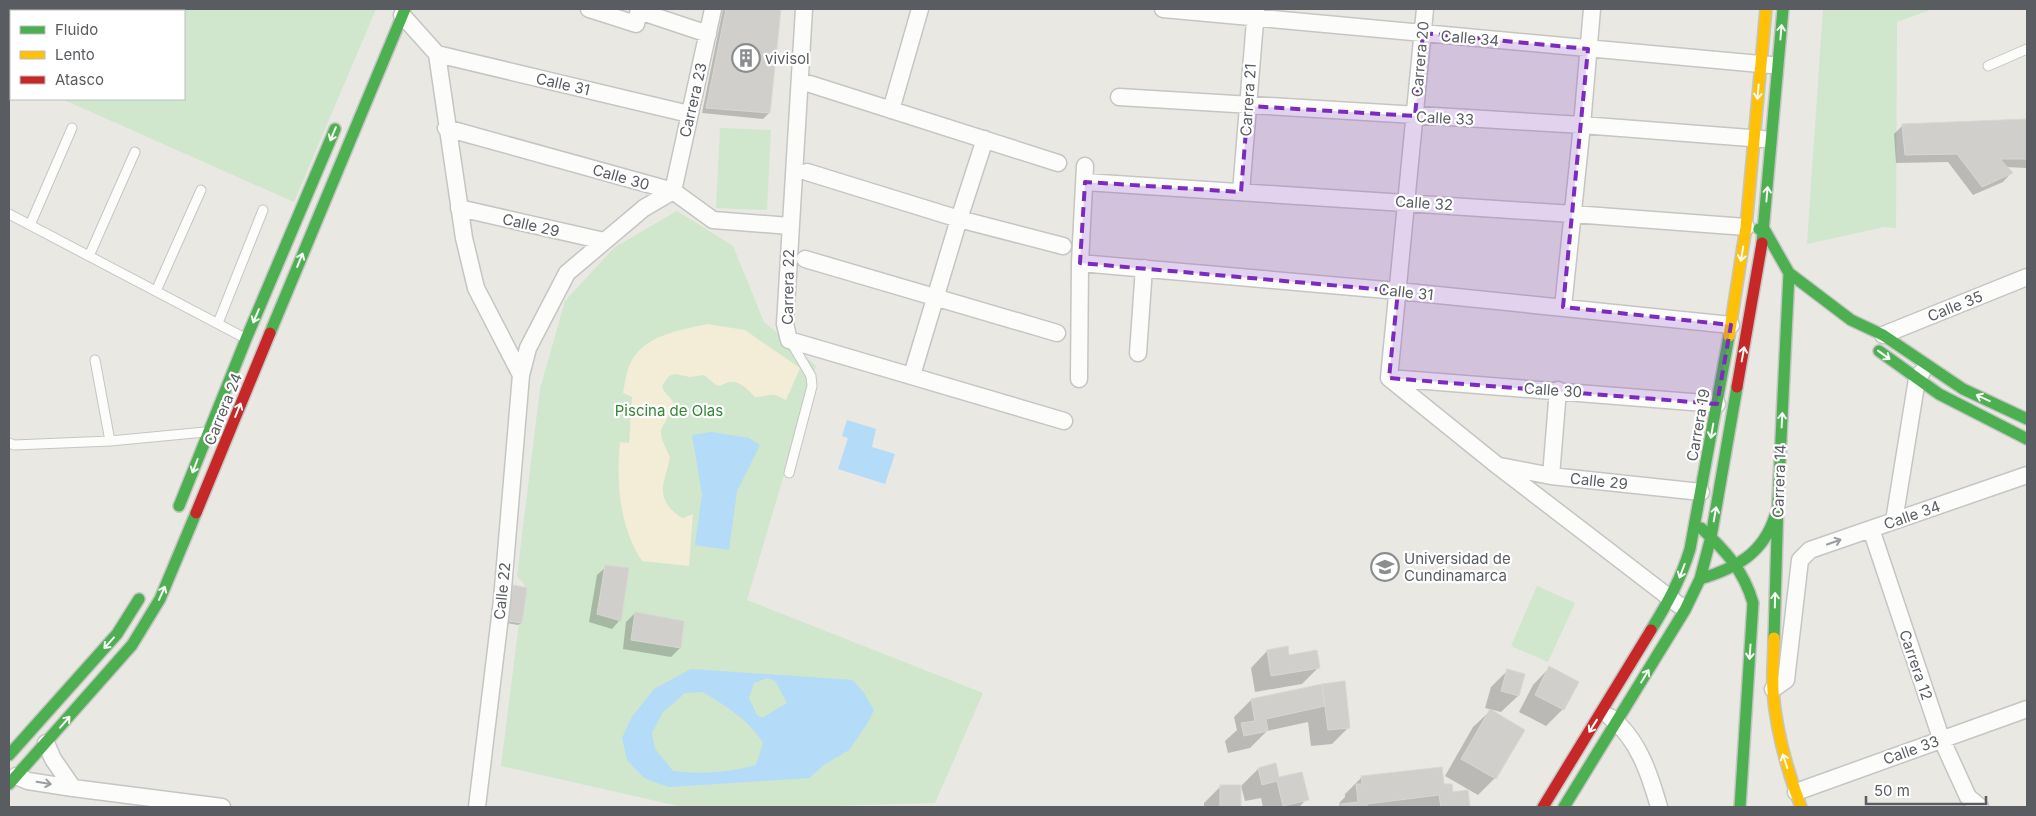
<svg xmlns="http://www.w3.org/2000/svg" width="2036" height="816" font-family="Inter,sans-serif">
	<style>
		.green { fill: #d0e6cd }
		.sand { fill: #f3ecd6 }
		.water { fill: #b4dbf7; fill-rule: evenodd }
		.shadow { fill: #0003 }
		.building { fill: #d0cfcc; stroke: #d8d7d2 }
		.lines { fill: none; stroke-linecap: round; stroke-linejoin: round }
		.lane-casing { stroke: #c5c5c4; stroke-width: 11 }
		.street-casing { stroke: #c5c5c4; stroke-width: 19 }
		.fast-casing { stroke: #c5c5c3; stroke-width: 14 }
		.slow-casing { stroke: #c5c5c3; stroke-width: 14 }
		.jam-casing { stroke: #c5c5c3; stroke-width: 14 }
		.lane { stroke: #fcfcfb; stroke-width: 9 }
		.street { stroke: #fcfcfb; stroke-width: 16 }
		.fast { stroke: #4caf50; stroke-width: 11 }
		.slow { stroke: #ffc107; stroke-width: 11 }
		.jam { stroke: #c62828; stroke-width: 11 }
		.oneway { stroke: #f6fbf6 }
		.oneway2 { stroke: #9a9d9f }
		.marked { fill: #7b2cbf; fill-opacity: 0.2; stroke: #7b2cbf; stroke-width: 4; stroke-dasharray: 10 6; stroke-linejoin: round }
		.labels { text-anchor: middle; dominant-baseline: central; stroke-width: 4.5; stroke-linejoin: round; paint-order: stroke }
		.street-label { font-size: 15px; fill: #595d61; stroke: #fff }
		.poi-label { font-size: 15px; fill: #595d61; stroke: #fff; text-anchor: start }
		.park-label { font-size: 15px; fill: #338636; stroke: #fff }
	</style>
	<rect width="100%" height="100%" fill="#e9e8e3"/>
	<path class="green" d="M9,9H376L294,202L62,99H184V11H11V76L9,75Z
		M1823,9H1933L1897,22L1896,228L1884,227L1807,244Z
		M720,128L771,130L767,210L716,208Z
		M677,211L733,246L764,322L816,366L747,600L983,693L935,803L790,807H683L501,766L524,584L517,576L540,389L565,301L615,247Z
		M1537,586L1575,603L1548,662L1511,646Z"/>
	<path class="sand" d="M707,324L745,330L800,368L786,400C769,391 772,396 755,397C745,386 735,376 720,386L716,385L704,375L690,377L675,374L669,376L662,386C664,394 672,397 674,405C662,433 654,425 670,457C667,477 655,491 671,509C675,513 678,516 683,518L693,514L689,566L642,561C619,526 616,482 620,442L629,443L632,397L623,393C625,383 626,371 631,362C644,335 681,330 707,324Z"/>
	<path class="water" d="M847,420L876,429L872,447L895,454L885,484L838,469L848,438L842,436Z
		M711,432L749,438L760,445L737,491L729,550L695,545L702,494L692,435Z
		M691,669L853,680L864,693L874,710L867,724L849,750L824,765L809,778L669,787L644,778L627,760L622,738L632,717L654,689ZM767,678L775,681L787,703L762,718L757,715L749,698L754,683ZM703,692C726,706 749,720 763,743L756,765C727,773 704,774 673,771L655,749L652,733L663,712L685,693Z"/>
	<path class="shadow" d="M723,9H780L769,113L763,119L702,113Z
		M2027,120V168L2006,167L2011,173L2003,182L1973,195L1948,162L1896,163L1894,134L1902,126Z
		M606,567L620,620L612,629L589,622L597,575Z
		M514,587L521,623L518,625L506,623L511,589Z
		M635,613L683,622L680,648L671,657L623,649L626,622Z
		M1267,651L1288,656L1319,667L1302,684L1255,692L1251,668Z
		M1549,668L1563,709L1546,726L1519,712L1533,685Z
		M1507,671L1518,696L1501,712L1485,708L1491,687Z
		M1322,685L1349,727L1332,744L1311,746L1308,722L1267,731L1250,748L1228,753L1225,741L1237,730L1234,717L1251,700Z
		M1490,711L1495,778L1478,795L1445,776L1473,727Z
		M1275,765L1278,778L1307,799L1299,807H1263L1261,798L1245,801L1241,786L1258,769Z
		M1362,777L1443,786L1451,793L1467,792L1468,807H1339L1340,802L1345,797V794Z
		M1221,786H1240V807H1204V803Z"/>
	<path class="building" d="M726,9H781L770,113L706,108Z
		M2027,119V159H2000L2013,173L1982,187L1957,154L1905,155L1902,124Z
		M605,565L629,568L621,621L597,614Z
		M513,585L527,588L522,623L508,621Z
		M635,612L684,621L681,648L631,640Z
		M1288,646L1289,655L1317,650L1320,668L1271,676L1267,650Z
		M1549,666L1579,682L1564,710L1535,695Z
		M1507,669L1525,674L1519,696L1501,691Z
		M1345,681L1350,728L1328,730L1322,684Z
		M1322,684L1325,706L1266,719L1268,731L1244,736L1241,723L1255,721L1251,699Z
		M1490,709L1525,730L1496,779L1461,759Z
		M1276,763L1279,777L1302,772L1309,800L1283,806L1277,781L1262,785L1258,768Z
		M1442,767L1444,784H1452L1453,792L1468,790L1470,807H1441L1439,795L1367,804V807H1341V804L1358,802L1356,784H1362L1361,776Z
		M1220,785H1241V807H1220Z"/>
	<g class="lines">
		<defs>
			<path id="lane" d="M1988,66L2027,49
				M9,214L243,337
				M30,225L72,128
				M89,256L135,152
				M156,291L201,190
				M218,323L263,210
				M95,360L110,441
				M9,443L14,445L110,441L205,432
				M789,473L812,386L811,376L791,342"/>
			<path id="street" d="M589,9L636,24L639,9
				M804,9L785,324L789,340L1064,421
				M1163,9L1771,65
				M639,11L708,34
				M402,15L437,54L464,238L476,288L521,375
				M437,54L689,114
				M810,84L1058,163
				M1119,97L1582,125L1763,139
				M891,110L920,9
				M446,128L673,191L713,220L790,226
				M807,172L959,219L1063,246
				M1085,182L1573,214L1746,227
				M673,191L713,9
				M1241,192L1256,9
				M459,208L604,241
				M805,259L1057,333
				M1080,263L1398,291L1731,325
				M1563,307L1582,125L1592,9
				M1883,335L2027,277
				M1138,353L1144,268
				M912,375L959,219L985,139
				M1389,378L1498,466L1679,605
				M1389,378L1425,9
				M1389,378L1717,404
				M1079,379L1080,263L1085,166
				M1500,466L1551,476L1701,492
				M1551,476L1558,390
				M1894,521L1917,379L1922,372
				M1871,529L1941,738L1968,797L1980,807
				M1773,689L1786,680L1800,560L1810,550L2027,475
				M1610,717C1638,738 1650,775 1659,807
				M46,743L53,759L73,788
				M16,776L28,781L73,788L222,807
				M1796,792L2027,709
				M477,807L502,600L521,375L528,348L567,273L644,208L673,191"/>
			<path id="fast" d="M1759,229H1764L1789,273L1851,320L1883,335L1963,389L2027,419
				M1762,243L1783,9
				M270,333L405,9
				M1879,351L1939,394L2027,439
				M179,506L246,339L335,129
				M1701,528C1725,550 1744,571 1753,603L1740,807
				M1700,579C1736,568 1763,554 1775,516
				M1651,630C1667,604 1681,579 1690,549L1729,336
				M1774,638L1778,501L1789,273
				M9,755L117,634L139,599
				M9,784L132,645L160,599L196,513
				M1564,807L1685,610L1700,579L1711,537L1737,387"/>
			<path id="slow" d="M1729,336L1746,227L1766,9
				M1774,638C1774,655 1772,674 1773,691C1776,731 1787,770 1801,807"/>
			<path id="jam" d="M1737,387L1762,243
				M196,513L270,333
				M1543,807L1651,630"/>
		</defs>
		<use href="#lane" class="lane-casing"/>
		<use href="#street" class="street-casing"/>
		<use href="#fast" class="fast-casing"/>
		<use href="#slow" class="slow-casing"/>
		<use href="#jam" class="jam-casing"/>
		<use href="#lane" class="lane"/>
		<use href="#street" class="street"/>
		<use href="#fast" class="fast"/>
		<use href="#slow" class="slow"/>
		<use href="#jam" class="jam"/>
	</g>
	<defs><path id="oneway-shaft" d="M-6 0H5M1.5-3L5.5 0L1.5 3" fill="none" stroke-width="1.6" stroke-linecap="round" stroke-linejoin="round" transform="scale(1.25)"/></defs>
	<g class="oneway">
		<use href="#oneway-shaft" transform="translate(1781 32) rotate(-85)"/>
		<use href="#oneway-shaft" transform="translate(1758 92) rotate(95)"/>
		<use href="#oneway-shaft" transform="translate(333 134) rotate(113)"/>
		<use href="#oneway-shaft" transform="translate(1767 194) rotate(-85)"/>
		<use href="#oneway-shaft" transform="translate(1742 254) rotate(99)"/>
		<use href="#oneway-shaft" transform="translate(300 260) rotate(-68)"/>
		<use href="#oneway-shaft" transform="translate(256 316) rotate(113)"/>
		<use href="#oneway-shaft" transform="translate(1743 354) rotate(-80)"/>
		<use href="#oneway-shaft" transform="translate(1884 355) rotate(36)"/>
		<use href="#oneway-shaft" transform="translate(1983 398) rotate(-155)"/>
		<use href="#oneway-shaft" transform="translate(238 410) rotate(-68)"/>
		<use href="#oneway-shaft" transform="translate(1782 420) rotate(-87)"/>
		<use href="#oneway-shaft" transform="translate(1712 431) rotate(100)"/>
		<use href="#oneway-shaft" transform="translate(195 466) rotate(111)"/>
		<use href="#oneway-shaft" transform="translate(1715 514) rotate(-80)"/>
		<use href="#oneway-shaft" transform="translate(1682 571) rotate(111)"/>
		<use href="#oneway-shaft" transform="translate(162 593) rotate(-66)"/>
		<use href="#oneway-shaft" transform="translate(1775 600) rotate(-89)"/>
		<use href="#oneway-shaft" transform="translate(109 643) rotate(132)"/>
		<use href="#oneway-shaft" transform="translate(1750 652) rotate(94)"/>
		<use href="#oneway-shaft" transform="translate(1645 676) rotate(-59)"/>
		<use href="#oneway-shaft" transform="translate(65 722) rotate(-49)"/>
		<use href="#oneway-shaft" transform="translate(1593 726) rotate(122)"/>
		<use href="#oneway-shaft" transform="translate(1785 761) rotate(-108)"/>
	</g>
	<g class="oneway2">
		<use href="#oneway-shaft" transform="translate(1834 542) rotate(-19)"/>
		<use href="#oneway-shaft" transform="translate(44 783) rotate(9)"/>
	</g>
	<path class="marked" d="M1423,33L1588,49L1563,307L1731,325L1717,404L1389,378L1398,291L1080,263L1085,182L1241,192L1248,106L1415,116Z"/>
	<defs>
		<symbol id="building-ring" viewBox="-11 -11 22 22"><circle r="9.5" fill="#fff" stroke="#8b8e8e" stroke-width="1.5"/><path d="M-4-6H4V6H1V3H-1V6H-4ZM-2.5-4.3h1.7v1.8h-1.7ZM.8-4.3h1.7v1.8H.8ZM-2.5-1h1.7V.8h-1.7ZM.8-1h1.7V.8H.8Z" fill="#8b8e8e"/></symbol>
		<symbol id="university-ring" viewBox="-11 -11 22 22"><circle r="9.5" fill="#fff" stroke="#8b8e8e" stroke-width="1.5"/><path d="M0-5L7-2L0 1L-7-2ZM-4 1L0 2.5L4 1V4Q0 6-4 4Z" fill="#8b8e8e"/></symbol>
	</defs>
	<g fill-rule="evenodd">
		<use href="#building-ring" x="730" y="42" width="32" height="32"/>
		<use href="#university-ring" x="1369" y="551" width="32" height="32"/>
	</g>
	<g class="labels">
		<g class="street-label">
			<text transform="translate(1470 38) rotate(5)">Calle 34</text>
			<text transform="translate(1420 59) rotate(-85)">Carrera 20</text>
			<text transform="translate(563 84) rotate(13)">Calle 31</text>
			<text transform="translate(693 100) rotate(-77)">Carrera 23</text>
			<text transform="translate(1248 100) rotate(-86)">Carrera 21</text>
			<text transform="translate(1445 118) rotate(3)">Calle 33</text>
			<text transform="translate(621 177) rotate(16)">Calle 30</text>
			<text transform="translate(1424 203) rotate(4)">Calle 32</text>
			<text transform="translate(531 225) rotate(13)">Calle 29</text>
			<text transform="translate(788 287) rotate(-89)">Carrera 22</text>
			<text transform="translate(1406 292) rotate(6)">Calle 31</text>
			<text transform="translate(1955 306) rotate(-22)">Calle 35</text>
			<text transform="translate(1553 390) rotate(4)">Calle 30</text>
			<text transform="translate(223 409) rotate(-68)">Carrera 24</text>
			<text transform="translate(1698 425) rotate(-80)">Carrera 19</text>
			<text transform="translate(1599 481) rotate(6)">Calle 29</text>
			<text transform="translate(1779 481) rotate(-88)">Carrera 14</text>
			<text transform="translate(1912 515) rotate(-19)">Calle 34</text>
			<text transform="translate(502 591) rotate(-84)">Calle 22</text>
			<text transform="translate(1916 665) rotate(71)">Carrera 12</text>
			<text transform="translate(1911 750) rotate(-20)">Calle 33</text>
		</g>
		<g class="poi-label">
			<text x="765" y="58">vivisol</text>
			<text x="1404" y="558">Universidad de<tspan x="1404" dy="17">Cundinamarca</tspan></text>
		</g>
		<g class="park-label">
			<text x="669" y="410">Piscina de Olas</text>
		</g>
	</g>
	<rect width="2036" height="816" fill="none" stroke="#595d61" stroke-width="20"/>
	<rect x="10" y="10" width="175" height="90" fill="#ffffff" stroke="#bdbec0"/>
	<rect x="20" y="26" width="25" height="8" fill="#4caf50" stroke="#bdbec0"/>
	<text x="55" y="35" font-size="15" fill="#595d61">Fluido</text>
	<rect x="20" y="51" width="25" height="8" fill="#ffc107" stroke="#bdbec0"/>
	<text x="55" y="60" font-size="15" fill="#595d61">Lento</text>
	<rect x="20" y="76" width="25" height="8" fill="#c62828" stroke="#bdbec0"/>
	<text x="55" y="85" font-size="15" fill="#595d61">Atasco</text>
	<path d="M1866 796v8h120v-8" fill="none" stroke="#595d61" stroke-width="2.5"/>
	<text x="1874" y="796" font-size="15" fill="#595d61" stroke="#ffffff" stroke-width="4" paint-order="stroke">50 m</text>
</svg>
